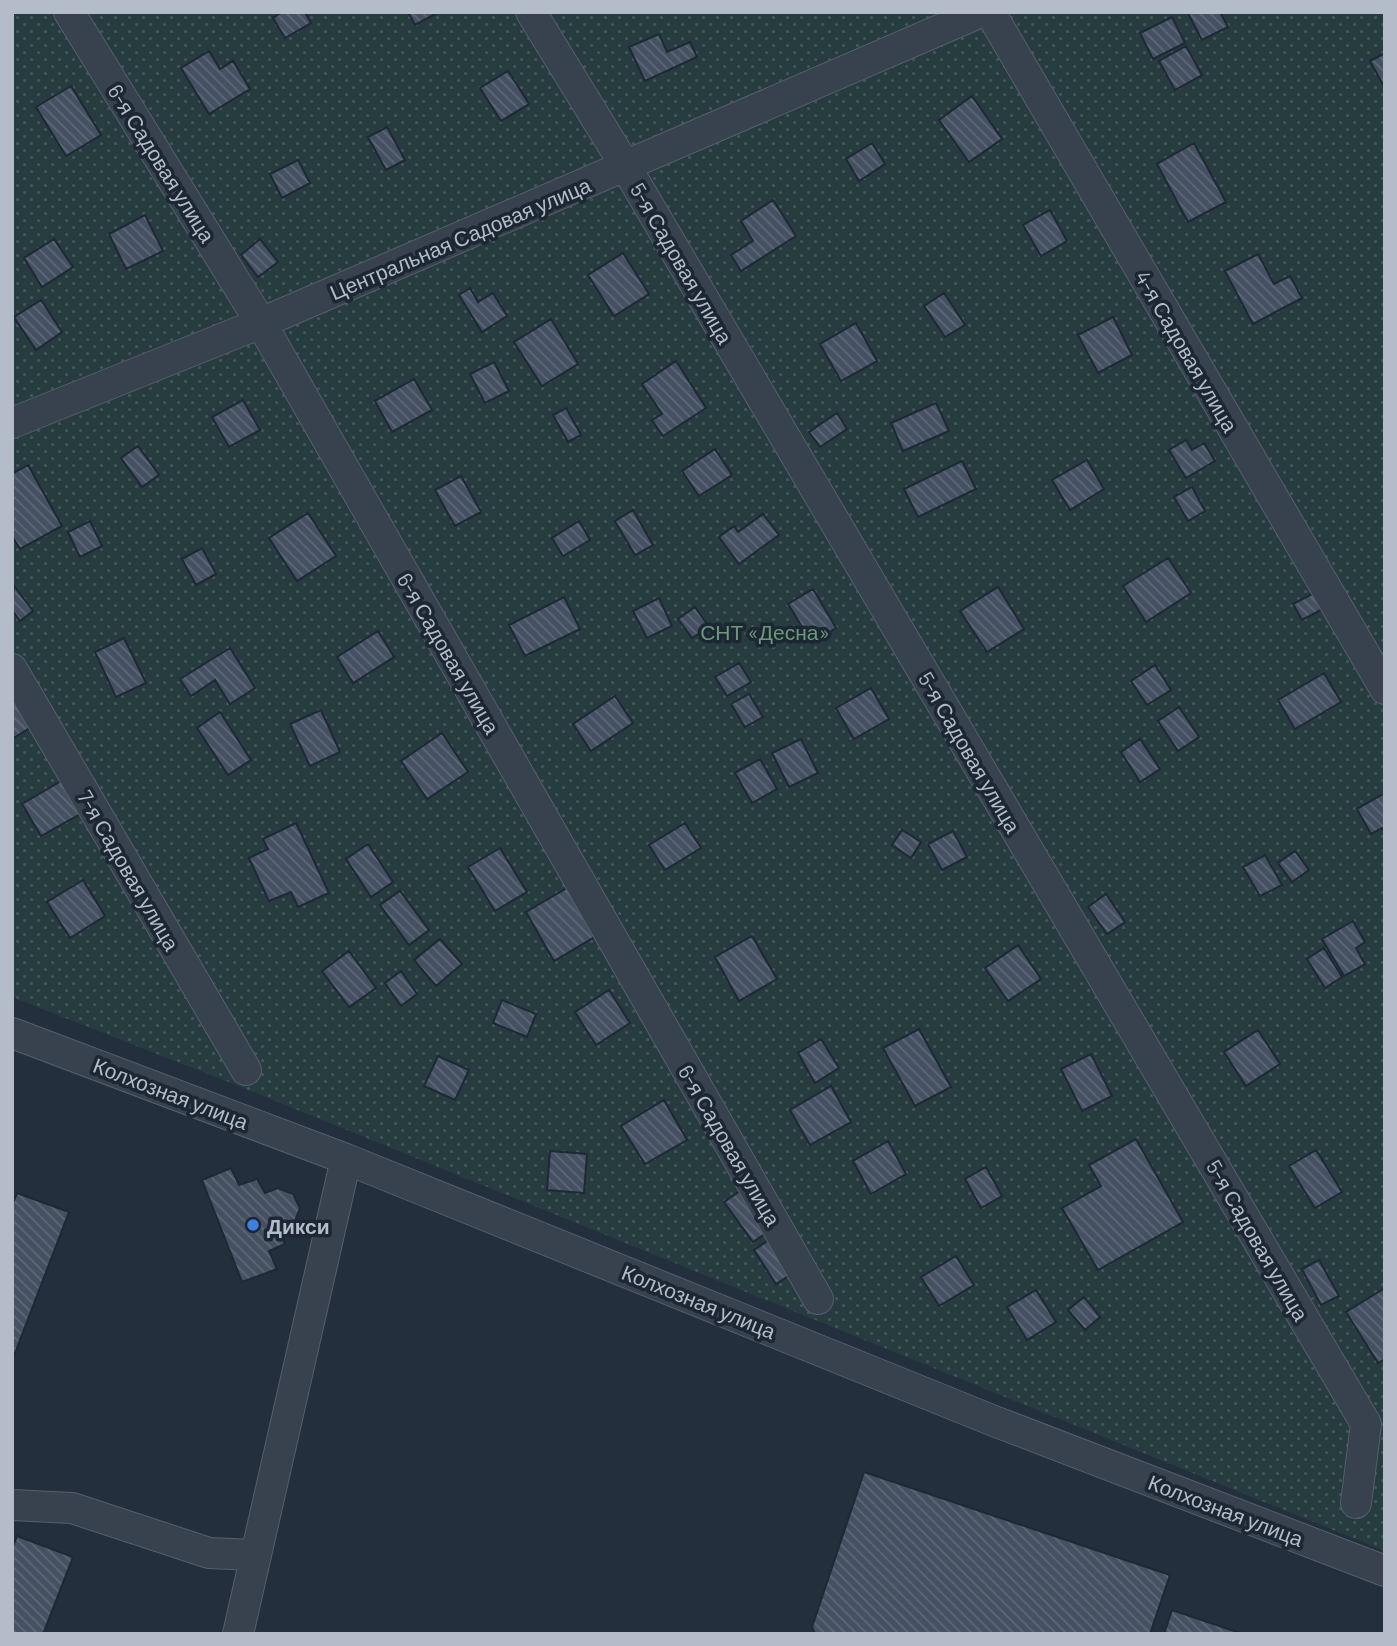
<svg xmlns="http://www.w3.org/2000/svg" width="1397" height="1646" font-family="Barlow,sans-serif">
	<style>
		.garden { fill: url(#garden-dots) }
		.building { fill: url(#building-back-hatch); stroke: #1f2835; stroke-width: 2 }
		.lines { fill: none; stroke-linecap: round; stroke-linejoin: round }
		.minor-casing { stroke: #565f6c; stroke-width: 32 }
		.minor { stroke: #38414e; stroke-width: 30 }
		.shop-dot { fill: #3f7fe0; stroke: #1d2633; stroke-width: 2.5 }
		.labels { text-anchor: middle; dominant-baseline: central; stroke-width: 7; stroke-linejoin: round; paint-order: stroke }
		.street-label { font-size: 21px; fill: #b4bcc9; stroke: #1d2633 }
		.park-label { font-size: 21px; fill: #6b9a76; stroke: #1d2633 }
		.poi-label { font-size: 21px; font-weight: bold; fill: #b4bcc9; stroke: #1d2633; text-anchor: start }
	</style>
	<defs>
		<pattern id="garden-dots" width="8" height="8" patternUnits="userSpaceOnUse" patternTransform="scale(1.75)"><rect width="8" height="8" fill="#263c3f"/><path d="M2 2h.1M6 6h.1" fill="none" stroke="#435659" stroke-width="1.8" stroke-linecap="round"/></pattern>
		<pattern id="building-back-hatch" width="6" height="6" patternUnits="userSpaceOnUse" patternTransform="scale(1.75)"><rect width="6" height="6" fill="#455162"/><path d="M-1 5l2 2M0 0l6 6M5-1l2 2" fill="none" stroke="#5d6877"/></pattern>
	</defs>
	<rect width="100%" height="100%" fill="#242f3e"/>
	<path class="garden" d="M12,12H1385V1551L231,1083L12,997Z"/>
	<path class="building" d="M282,12H305L311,23L285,38L273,18Z
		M408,12H439L415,25Z
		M1191,12H1220L1228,27L1202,40L1188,13Z
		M1172,17L1185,43L1153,59L1140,33Z
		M659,34L667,52L690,42L697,57L645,81L629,47Z
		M1186,46L1202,75L1175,90L1159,61Z
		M209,51L220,69L233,61L250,89L209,114L181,68Z
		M1385,53V88L1370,61Z
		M508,71L529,104L501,121L480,88Z
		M71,86L101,135L66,156L36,107Z
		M972,96L1002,139L969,162L939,120Z
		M387,127L405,160L386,170L368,137Z
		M872,143L885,164L859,181L846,159Z
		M1194,143L1226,202L1188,222L1157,164Z
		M298,160L310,183L282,198L270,174Z
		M773,200L796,236L741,271L731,255L753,241L741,221Z
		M1050,210L1067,241L1041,256L1023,225Z
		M145,215L163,251L126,269L109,234Z
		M54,239L73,267L42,287L24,258Z
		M260,239L278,262L258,277L241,255Z
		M623,253L649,294L614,316L588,275Z
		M1258,254L1274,284L1290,276L1302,298L1253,324L1225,271Z
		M470,288L478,302L493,293L507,316L482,332L459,295Z
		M944,293L965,325L945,337L924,306Z
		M41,300L62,332L36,350L14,317Z
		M1113,317L1132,355L1098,373L1078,335Z
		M551,319L578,364L542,386L514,342Z
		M856,323L877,361L841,381L820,344Z
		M676,361L706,408L663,436L652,420L662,414L642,384Z
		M494,362L509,391L485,403L470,374Z
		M414,379L432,410L392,432L375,401Z
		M243,400L260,430L229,447L212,417Z
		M936,403L949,431L903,451L891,423Z
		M566,408L581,435L568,442L553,415Z
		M837,413L847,429L820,447L809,432Z
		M1186,440L1192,450L1204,443L1215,461L1186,478L1169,450Z
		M138,446L159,475L142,487L121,458Z
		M715,449L732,475L699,496L682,471Z
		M1087,460L1104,489L1070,510L1052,480Z
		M962,461L976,489L918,517L904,489Z
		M28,465L62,526L20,549L12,536V474Z
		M461,476L481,512L455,526L435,490Z
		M1192,487L1205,511L1188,521L1174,497Z
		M633,510L653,545L635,555L615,521Z
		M308,513L336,556L297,581L269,538Z
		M763,514L779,535L739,564L719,537L734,526L738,532Z
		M90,521L102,546L80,557L68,532Z
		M579,521L590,540L563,556L552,538Z
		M202,548L216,574L196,585L182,559Z
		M1168,558L1191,593L1146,622L1123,586Z
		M1329,585L1338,601L1302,620L1293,604Z
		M14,586L33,611L20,621L12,610Z
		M998,587L1024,629L987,652L960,611Z
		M813,589L836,628L812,643L788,604Z
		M564,597L580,629L525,656L509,625Z
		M659,598L672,626L647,638L633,611Z
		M695,607L709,627L692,638L678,619Z
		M378,631L394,657L353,683L337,657Z
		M124,638L146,683L116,697L95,652Z
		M230,648L255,688L230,704L215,680L191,696L180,679Z
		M739,663L751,682L727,696L715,677Z
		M1155,665L1171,690L1147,705L1131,681Z
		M1324,673L1341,702L1295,729L1278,700Z
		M871,688L889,719L854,739L836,708Z
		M749,694L763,717L745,727L731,704Z
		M615,696L633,723L591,751L573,724Z
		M16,697L33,726L12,739V699Z
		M1179,707L1199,737L1178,751L1158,721Z
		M321,710L340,752L310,766L290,724Z
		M220,712L251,760L228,775L197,728Z
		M442,733L468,772L427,799L401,761Z
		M801,739L818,773L789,787L772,753Z
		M1140,739L1160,769L1140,782L1121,752Z
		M760,759L777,789L752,803L735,773Z
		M63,780L82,813L41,836L22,804Z
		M1385,793V833L1382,828L1371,834L1357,809Z
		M296,823L329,893L298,907L291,892L269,901L249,858L268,849L263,839Z
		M685,823L701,848L665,870L649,845Z
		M902,830L921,842L911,858L892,845Z
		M953,831L967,857L942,870L928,844Z
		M368,844L393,882L371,897L346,859Z
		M500,848L527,892L495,911L468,867Z
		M1295,851L1309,870L1292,882L1278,863Z
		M1265,855L1282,885L1260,896L1243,867Z
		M83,880L105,916L70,938L47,902Z
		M572,885L601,933L554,961L526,912Z
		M400,891L429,930L409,945L380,905Z
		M1106,894L1125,922L1107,934L1088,907Z
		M1353,921L1365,942L1356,948L1365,964L1344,976L1322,939Z
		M752,936L777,979L739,1001L715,957Z
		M440,939L462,964L436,986L414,960Z
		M1018,945L1041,979L1008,1001L985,968Z
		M1324,948L1342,977L1325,988L1307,959Z
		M349,951L376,988L349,1007L322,971Z
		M401,971L417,994L401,1006L385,983Z
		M609,990L630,1023L596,1045L575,1012Z
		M502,1000L536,1014L527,1037L493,1023Z
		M919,1029L951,1087L915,1106L883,1048Z
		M1258,1030L1280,1064L1246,1086L1224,1052Z
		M821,1039L839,1068L815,1083L798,1053Z
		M1091,1054L1112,1096L1082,1111L1061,1069Z
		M438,1056L469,1070L455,1100L424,1086Z
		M831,1086L851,1122L810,1145L790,1110Z
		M664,1100L687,1140L645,1164L621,1126Z
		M1136,1139L1183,1222L1098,1270L1062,1208L1101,1186L1089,1165Z
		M888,1141L906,1174L871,1194L853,1161Z
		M1316,1150L1342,1192L1315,1208L1289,1166Z
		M550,1151L587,1154L584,1193L547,1190Z
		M986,1167L1002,1196L981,1208L965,1179Z
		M231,1168L239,1185L257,1179L265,1193L278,1188L293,1194L300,1208L295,1221L279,1229L285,1244L269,1251L277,1269L242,1282L202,1180Z
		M759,1178L788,1218L753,1242L724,1202Z
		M17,1193L69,1212L12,1361V1205Z
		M788,1227L810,1262L776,1284L754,1250Z
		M956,1256L974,1285L939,1306L921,1277Z
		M1319,1260L1339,1296L1321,1305L1302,1269Z
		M1385,1288V1359L1378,1363L1346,1312Z
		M1036,1290L1056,1322L1027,1340L1007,1307Z
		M1084,1297L1100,1317L1085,1330L1068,1310Z
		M864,1472L1170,1575L1150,1634H815L812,1627Z
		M17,1536L73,1557L43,1634H12V1548Z
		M1172,1610L1243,1634H1164Z"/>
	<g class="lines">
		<defs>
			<path id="minor" d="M69,12L261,323L818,1299
				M531,12L626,167L1366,1424L1356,1503
				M990,12L1385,689
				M12,423L261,323L981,12
				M12,669L246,1070
				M12,1033L346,1159L994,1421L1385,1571
				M12,1505L72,1508L209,1553L256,1555
				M238,1634L346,1159"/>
		</defs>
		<use href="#minor" class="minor-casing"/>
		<use href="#minor" class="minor"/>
	</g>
	<circle class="shop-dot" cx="253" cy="1225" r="7"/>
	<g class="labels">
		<g class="street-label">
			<text transform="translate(162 163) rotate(58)">6-я Садовая улица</text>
			<text transform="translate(460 238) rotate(-23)">Центральная Садовая улица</text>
			<text transform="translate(682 263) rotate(60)">5-я Садовая улица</text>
			<text transform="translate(1187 351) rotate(60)">4-я Садовая улица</text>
			<text transform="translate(449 653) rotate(60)">6-я Садовая улица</text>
			<text transform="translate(970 752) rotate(60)">5-я Садовая улица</text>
			<text transform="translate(129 870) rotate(60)">7-я Садовая улица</text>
			<text transform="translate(171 1093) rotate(21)">Колхозная улица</text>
			<text transform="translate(730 1145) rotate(60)">6-я Садовая улица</text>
			<text transform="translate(1258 1240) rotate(60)">5-я Садовая улица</text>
			<text transform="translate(699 1301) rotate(22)">Колхозная улица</text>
			<text transform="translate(1226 1510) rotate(21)">Колхозная улица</text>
		</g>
		<g class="park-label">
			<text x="765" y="631">СНТ «Десна»</text>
		</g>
		<g class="poi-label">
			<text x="267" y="1225">Дикси</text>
		</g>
	</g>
	<rect width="1397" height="1646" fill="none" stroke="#b4bcc9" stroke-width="28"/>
</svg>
